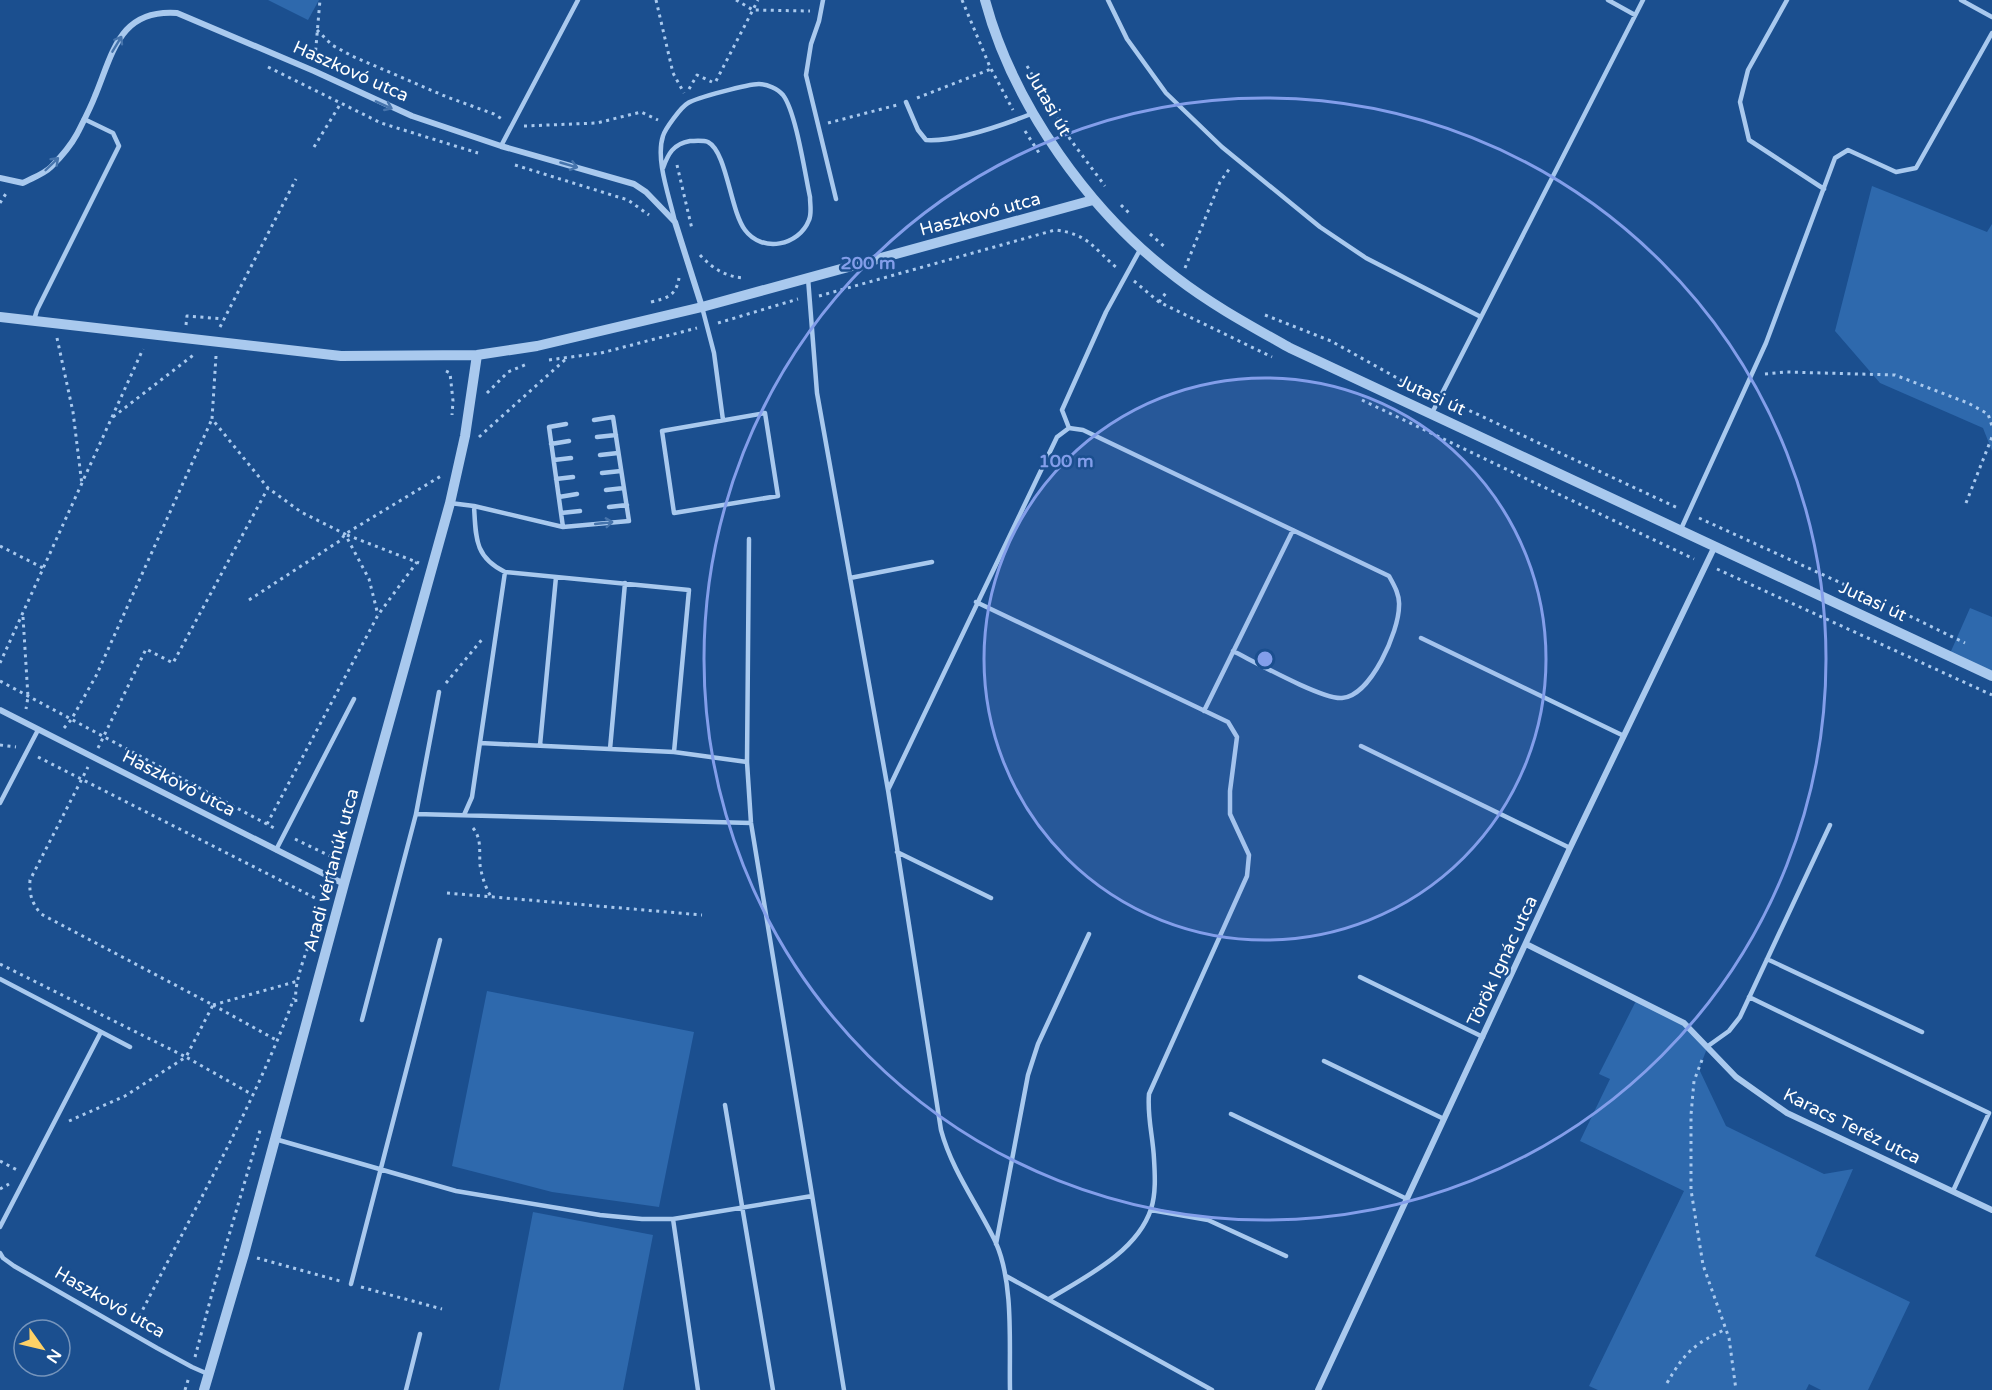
<svg xmlns="http://www.w3.org/2000/svg" width="1992" height="1390" font-family="'Varela Round',sans-serif">
	<style>
		.green { fill: #2e69ad }
		.lines { fill: none; stroke-linecap: round; stroke-linejoin: round }
		.path { stroke: #a9c9ee; stroke-width: 3; stroke-dasharray: 3 4.5; stroke-linecap: butt }
		.service { stroke: #a9c9ee; stroke-width: 4.5 }
		.minor { stroke: #a9c9ee; stroke-width: 6 }
		.tertiary { stroke: #a9c9ee; stroke-width: 10 }
		.oneway { stroke: #4674ac }
		.ring { fill: none; stroke: #839eea; stroke-width: 3 }
		.labels { text-anchor: middle; dominant-baseline: central; stroke-width: 5; stroke-linejoin: round; paint-order: stroke }
		.street-label { font-size: 18px; fill: #fff; stroke: #1b4f8f }
		.centre { fill: #839eea; stroke: #1b4f8f; stroke-width: 3 }
		.ring-label { font-size: 18px; text-anchor: middle; font-weight: bold; fill: #839eea; stroke: #1b4f8f; stroke-width: 5; stroke-linejoin: round; paint-order: stroke }
	</style>
	<rect width="100%" height="100%" fill="#1b4f8f"/>
	<path class="green" d="M268,0H319L308,20Z
		M1872,186L1987,232L1992,224V451L1983,428L1880,383L1835,331Z
		M1970,608L1992,617V677L1948,658Z
		M487,991L694,1032L659,1207L552,1192L452,1166Z
		M1637,999L1684,1023L1708,1046L1699,1069L1726,1126L1824,1174L1853,1169L1815,1256L1910,1302L1868,1390H1821L1809,1384L1806,1390H1598L1589,1386L1684,1191L1580,1141L1610,1079L1599,1074Z
		M533,1212L653,1235L623,1390H499Z"/>
	<g class="lines">
		<path class="path" d="M656,0L673,73L684,93
			M736,0L753,10L810,11
			M962,0L990,67L1013,110
			M317,30L332,45L352,56L447,97L494,114L502,119
			M315,58L320,0
			M1027,66L1070,139L1105,186
			M268,67L381,123L478,153
			M716,81L758,0
			M689,89L697,75L712,82
			M917,98L991,69
			M828,123L897,105
			M524,126L597,123L641,112L658,120
			M1025,131L1041,156
			M314,147L341,103
			M515,165L628,200L649,215
			M677,165L692,229
			M0,203L7,192
			M1121,205L1131,215
			M1150,234L1166,248
			M700,255C713,269 726,277 745,278
			M1185,268L1220,182L1230,168
			M1134,281L1159,302L1272,357
			M819,296L1055,230C1089,234 1093,248 1117,268
			M651,302C667,298 676,296 679,278
			M1159,302L1168,290
			M1265,315L1331,341L1415,388L1429,393
			M718,323L798,299
			M186,325L187,316L224,319
			M220,327L296,179
			M57,338L73,412L82,485
			M216,356L212,419L268,488L301,512L345,534L369,579L378,615
			M549,360L601,353L697,328
			M446,371L450,373L453,401L452,415
			M1765,374L1786,372L1895,375L1968,403L1988,414L1992,426
			M487,393L508,372L527,364
			M1362,400L1694,559
			M1449,401L1680,509
			M113,417L196,353
			M479,437L568,357
			M1966,503L1992,437
			M1699,518L1852,588L1965,643
			M347,535L419,563
			M0,546L43,568
			M1717,569L1992,695
			M249,600L341,540L345,534L441,476
			M23,617L28,697L26,709
			M0,663L143,349
			M0,681L276,829
			M446,683L484,637
			M64,728L71,720L96,676L212,419
			M0,745L16,747
			M98,748L146,649L173,663L268,488
			M38,757L323,902
			M267,824L378,615L417,562
			M473,828C482,839 479,852 480,865C482,877 485,886 491,897
			M295,839L334,858
			M333,864L339,841
			M447,893L702,915
			M0,964L186,1057L213,1005L41,914C32,903 29,895 30,880L88,767
			M296,1002C293,981 309,946 316,925
			M213,1005L298,981
			M213,1005L278,1041
			M1702,1060L1694,1081L1691,1115V1190L1703,1265L1729,1338L1736,1390
			M69,1121L125,1096L186,1057L253,1095
			M0,1161L17,1170
			M0,1189L9,1184
			M257,1258L340,1281
			M361,1287L442,1309
			M136,1323C190,1216 252,1111 294,998
			M195,1357L214,1286L261,1127
			M1667,1383C1685,1352 1694,1344 1726,1329
			M185,1390L189,1377"/>
		<path class="service" d="M823,0L819,21L811,44L806,75L836,199
			M1108,0L1127,39L1166,93L1222,147L1320,227L1366,258L1481,317
			M1608,0L1635,15
			M1787,0L1748,70L1740,102L1749,140L1824,189
			M1961,0L1992,17
			M906,102L918,130L926,140C956,142 1003,125 1031,114
			M501,146L578,0
			M663,168C668,154 673,144 690,141C695,141 703,140 708,142C727,152 730,210 745,230C762,253 799,246 809,220C812,213 810,205 810,197C805,174 796,112 783,95C778,89 767,84 759,84C748,84 696,98 688,103C681,107 665,129 663,136C655,160 670,198 675,222
			M808,278L817,393L888,790
			M702,307L714,353L723,420
			M34,320L37,310L119,146L113,133L84,119
			M765,413L778,496L674,513L662,431Z
			M1432,413L1643,0
			M1069,428L1062,410L1106,312L1141,248
			M597,437L616,435
			M551,444L569,441
			M600,455L618,453
			M554,460L571,458
			M602,473L621,471
			M556,479L573,477
			M606,490L624,488
			M559,497L577,494
			M450,503L474,506L563,527L629,521L613,417L594,420
			M474,506C476,537 474,557 505,572
			M609,507L627,505
			M561,513L549,427L566,424
			M563,527L561,513L580,511
			M1681,529L1766,343L1835,158L1848,150L1896,172L1916,168L1992,33
			M749,539L747,762L751,823L844,1390
			M850,578L932,562
			M976,602L1228,722L1237,737L1230,791V814L1249,855L1247,876L1149,1094C1147,1117 1153,1136 1154,1159C1155,1175 1156,1194 1151,1209C1137,1252 1085,1277 1049,1299
			M1421,638L1624,736
			M1204,711L1293,530
			M480,743L674,752L747,762
			M540,745L556,577
			M1361,746L1570,848
			M610,749L625,583
			M0,803L38,730
			M416,814L439,692
			M464,815L472,797L505,572L689,590L674,752
			M276,850L354,699
			M897,852L991,898
			M1767,959L1922,1032
			M1360,977L1483,1037
			M0,979L130,1047
			M1749,997L1989,1113L1953,1191
			M362,1020L416,814L751,823
			M1708,1046L1729,1031L1740,1017L1830,825
			M1324,1061L1444,1119
			M725,1105L773,1390
			M1231,1114L1407,1199
			M275,1139L456,1191L600,1215L642,1219H673L812,1196
			M1151,1210L1208,1220L1286,1256
			M673,1219L698,1390
			M0,1227L101,1032
			M996,1244L1028,1075L1038,1044L1089,934
			M0,1253L3,1258L14,1266L157,1348L192,1367L208,1374
			M1006,1276L1212,1390
			M351,1284L440,940
			M406,1390L420,1334
			M1010,1390C1009,1345 1014,1284 996,1243C978,1205 952,1171 941,1130L888,790L1057,437L1069,428L1083,430L1389,576C1394,585 1400,595 1399,606C1399,631 1371,696 1342,698C1323,700 1255,662 1233,651"/>
		<path class="minor" d="M0,178L23,183C32,178 44,174 51,167C60,158 71,145 77,134C83,122 90,109 95,96C113,53 119,9 177,13L314,71L412,116L501,146L634,184L646,192L675,222L702,307
			M0,710L344,884
			M1526,944L1684,1023L1736,1077L1787,1113L1992,1210
			M1318,1390L1570,848L1715,546"/>
		<path class="tertiary" d="M985,0C1013,105 1091,214 1177,278C1212,305 1251,326 1290,348L1992,676
			M0,317L341,356L477,355L537,346L702,307L1093,200
			M204,1390L244,1254L344,884L450,503L465,436L477,355"/>
	</g>
	<defs><path id="oneway-shaft" d="M-6 0H5M1.5-3L5.5 0L1.5 3" fill="none" stroke-width="1.6" stroke-linecap="round" stroke-linejoin="round" transform="scale(1.5)"/></defs>
	<g class="oneway">
		<use href="#oneway-shaft" transform="translate(117 44) rotate(-59)"/>
		<use href="#oneway-shaft" transform="translate(384 105) rotate(24)"/>
		<use href="#oneway-shaft" transform="translate(52 164) rotate(-44)"/>
		<use href="#oneway-shaft" transform="translate(569 165) rotate(16)"/>
		<use href="#oneway-shaft" transform="translate(604 523) rotate(-6)"/>
	</g>
	<circle cx="1265" cy="659" r="281" fill="#839eea" fill-opacity=".12"/>
	<g class="ring">
		<circle cx="1265" cy="659" r="281"/>
		<circle cx="1265" cy="659" r="561"/>
	</g>
	<g class="labels">
		<g class="street-label">
			<text transform="translate(351 71) rotate(24)">Haszkovó utca</text>
			<text transform="translate(1049 103) rotate(60)">Jutasi út</text>
			<text transform="translate(980 214) rotate(-15)">Haszkovó utca</text>
			<text transform="translate(1432 395) rotate(25)">Jutasi út</text>
			<text transform="translate(1873 601) rotate(25)">Jutasi út</text>
			<text transform="translate(179 783) rotate(27)">Haszkovó utca</text>
			<text transform="translate(331 870) rotate(-75)">Aradi vértanúk utca</text>
			<text transform="translate(1502 961) rotate(-65)">Török Ignác utca</text>
			<text transform="translate(1852 1126) rotate(26)">Karacs Teréz utca</text>
			<text transform="translate(110 1302) rotate(30)">Haszkovó utca</text>
		</g>
	</g>
	<circle cx="1265" cy="659" r="9" class="centre"/>
	<g class="ring-label">
		<text x="868" y="269">200 m</text>
		<text x="1066" y="467">100 m</text>
	</g>
	<g transform="translate(42 1348) rotate(124)"><circle r="28" fill="#1b4f8f" stroke="#7695bc" stroke-width="1.5"/>
	<path d="M0-4.5L10 22L0 15L-10 22Z" fill="#ffd166"/>
	<text y="-9" font-size="16" font-weight="bold" text-anchor="middle" fill="#ffffff">N</text>
	</g>
</svg>
